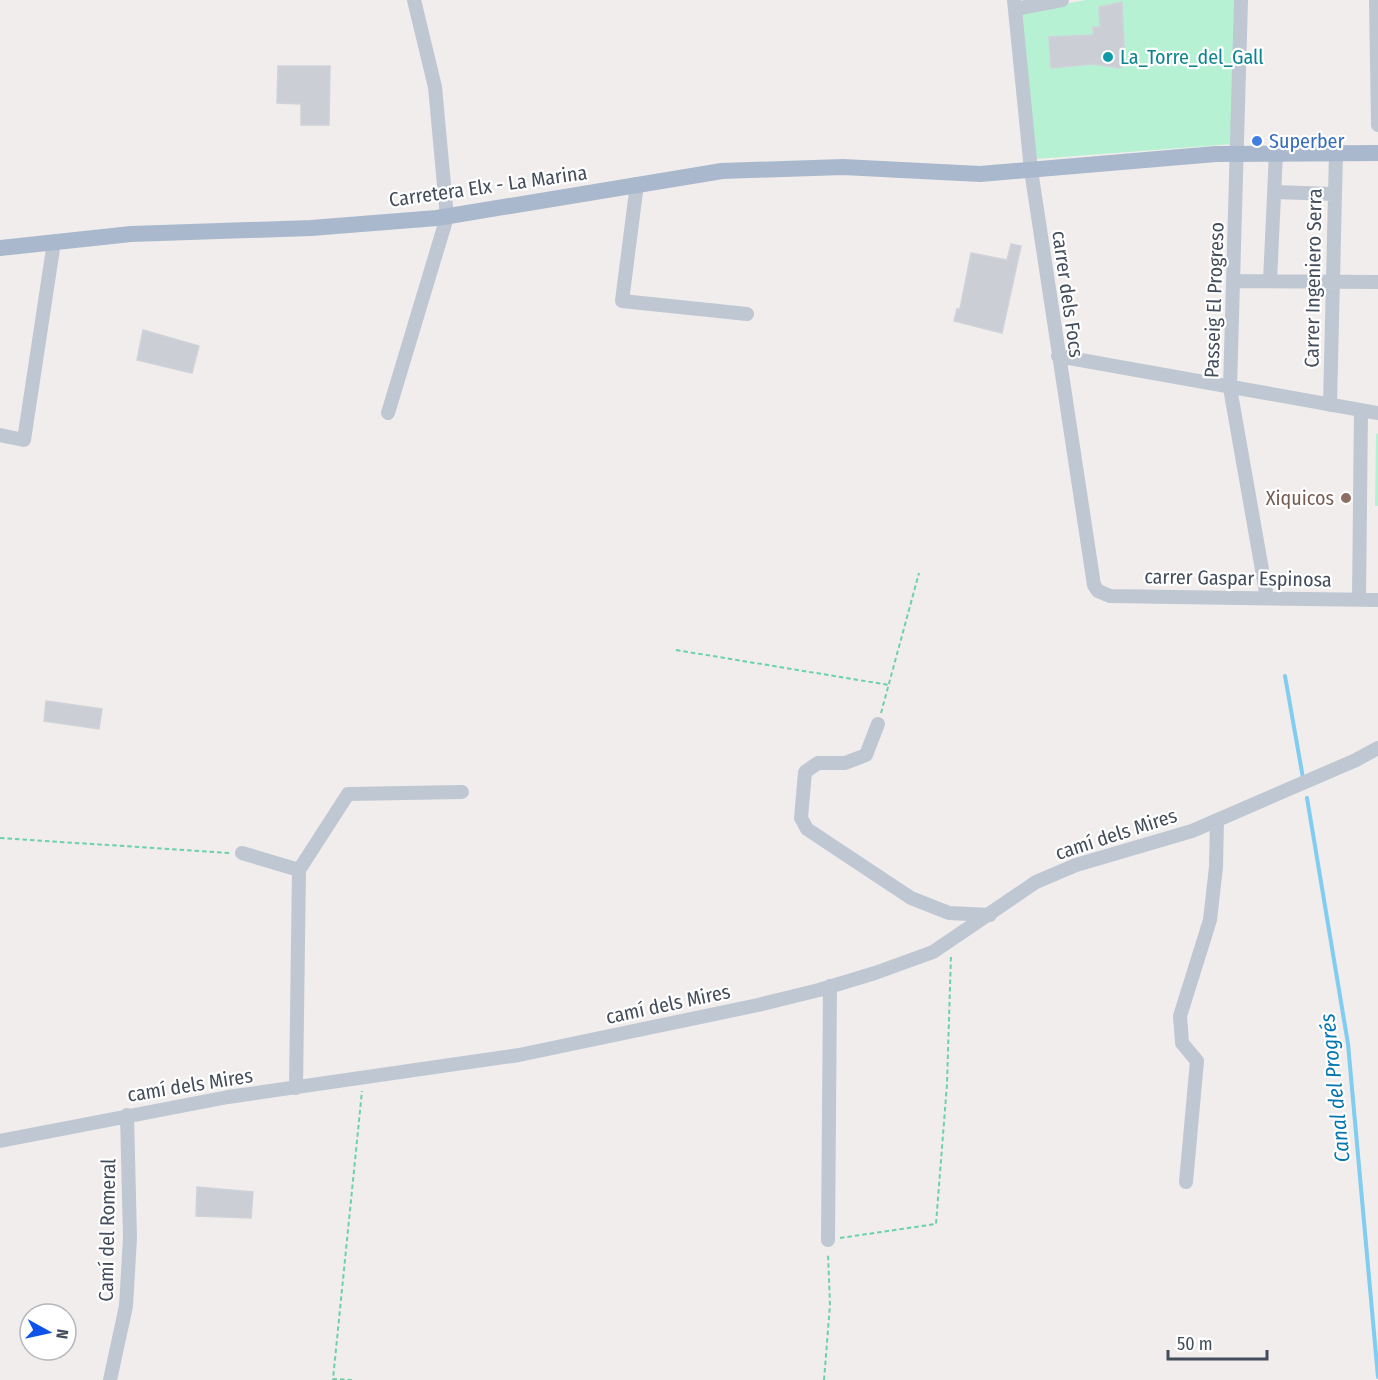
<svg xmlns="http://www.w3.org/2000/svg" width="1378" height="1380" font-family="'Fira Sans Condensed',sans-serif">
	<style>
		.green { fill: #b7f1d4 }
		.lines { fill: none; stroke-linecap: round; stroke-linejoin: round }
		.stream { stroke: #81ccf1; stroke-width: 4 }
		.building { fill: #cbced5; stroke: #d0d2d9; stroke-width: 1.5 }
		.path { stroke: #6dd1ac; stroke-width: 2; stroke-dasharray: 4.5 3; stroke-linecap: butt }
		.minor { stroke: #bfc7d3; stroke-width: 14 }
		.major { stroke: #aab8ce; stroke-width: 16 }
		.culture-dot { fill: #0f9aa8; stroke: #fff; stroke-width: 2 }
		.shop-dot { fill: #3f7fe0; stroke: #fff; stroke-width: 2 }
		.education-dot { fill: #8d6e63; stroke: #fff; stroke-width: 2 }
		.labels { text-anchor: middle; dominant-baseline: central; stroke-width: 4.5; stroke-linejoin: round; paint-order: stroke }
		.culture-label { font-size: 20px; fill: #0d838f; stroke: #fff; text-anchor: start }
		.shop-label { font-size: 20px; fill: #366cbe; stroke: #fff; text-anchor: start }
		.street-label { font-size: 20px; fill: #444d5b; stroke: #fff }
		.education-label { font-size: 20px; fill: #785e54; stroke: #fff; text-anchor: end }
		.water-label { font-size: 21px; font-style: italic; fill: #0376af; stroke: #fff }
	</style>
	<rect width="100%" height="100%" fill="#f0edec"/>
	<path class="green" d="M1086,0H1234L1233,144L1036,159L1020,12Z
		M1376,433L1378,434V506H1375Z"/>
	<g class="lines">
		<path class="stream" d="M1285,676L1303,778
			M1307,798L1348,1044L1378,1377"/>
	</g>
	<path class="building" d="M1122,2L1125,65L1120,68L1092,64L1051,68L1049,37L1093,35V27H1100L1099,7Z
		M278,66H330L329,125H301V104L277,103Z
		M1011,244L1021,246L1002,333L954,321L957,309H960L971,253L1007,260Z
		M143,330L199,346L192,373L137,360Z
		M46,701L102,709L99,729L44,721Z
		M197,1187L253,1192L251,1218L196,1216Z"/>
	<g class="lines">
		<path class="path" d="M676,650L889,685
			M881,713L919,573
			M0,838L230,853
			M840,1238L936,1224L947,1084L951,955
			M352,1380L333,1379L362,1091
			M824,1380L830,1305L828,1254"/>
		<path class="minor" d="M1014,0L1031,170L1094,585L1098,591L1110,596L1378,600
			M1241,0L1230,388L1267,598
			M1376,0L1378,125
			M1015,9L1062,0
			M637,184L622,301L747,314
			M1274,192L1334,194
			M1234,281L1378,282
			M1270,281L1276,153
			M1058,356L1378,413
			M1330,405L1336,153
			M388,413L447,217L435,87L414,0
			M0,435L24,440L54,242
			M1359,599L1361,410
			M878,724L866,755L845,763H818L805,772L801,818L807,829L911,898L949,913L990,915
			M242,853L299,870
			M296,1088L299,870L348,794L462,792
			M0,1141L228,1097L519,1055L758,1005L819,990L875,973L933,952L1036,882L1076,865L1192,831L1356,760L1378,748
			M1186,1182L1197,1061L1182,1043L1180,1016L1210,920L1216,867L1217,820
			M828,1240L830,986
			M110,1380L126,1306L130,1238L127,1115"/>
		<path class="major" d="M0,248L131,234L311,228L437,218L722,171L843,167L980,174L1216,154L1378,153"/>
	</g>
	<circle class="culture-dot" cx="1108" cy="57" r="6"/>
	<circle class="shop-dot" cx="1257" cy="141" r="6"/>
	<circle class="education-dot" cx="1346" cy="498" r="6"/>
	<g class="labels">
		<g class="culture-label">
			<text x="1120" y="57">La_Torre_del_Gall</text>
		</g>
		<g class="shop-label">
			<text x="1269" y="141">Superber</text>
		</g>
		<g class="street-label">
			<text transform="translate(488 186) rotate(-8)">Carretera Elx - La Marina</text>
			<text transform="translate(1313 278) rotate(-89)">Carrer Ingeniero Serra</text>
			<text transform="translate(1068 294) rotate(82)">carrer dels Focs</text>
			<text transform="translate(1214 300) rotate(-88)">Passeig El Progreso</text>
			<text transform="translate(1238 578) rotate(1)">carrer Gaspar Espinosa</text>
			<text transform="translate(1116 834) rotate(-18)">camí dels Mires</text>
			<text transform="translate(668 1004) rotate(-12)">camí dels Mires</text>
			<text transform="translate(190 1085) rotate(-9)">camí dels Mires</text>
			<text transform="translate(107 1230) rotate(-89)">Camí del Romeral</text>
		</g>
		<g class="education-label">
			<text x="1334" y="498">Xiquicos</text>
		</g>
		<g class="water-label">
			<text transform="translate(1335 1088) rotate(-96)">Canal del Progrés</text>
		</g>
	</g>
	<g transform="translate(48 1332) rotate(98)"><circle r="28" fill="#ffffff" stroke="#b4b8bd" stroke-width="1.5"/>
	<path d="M0-4.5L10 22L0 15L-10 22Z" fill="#0d53e9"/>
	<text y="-9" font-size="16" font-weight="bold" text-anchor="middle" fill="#444d5b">N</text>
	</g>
	<path d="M1168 1350v9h99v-9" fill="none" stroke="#444d5b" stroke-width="3"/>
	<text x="1177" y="1350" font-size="18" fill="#444d5b" stroke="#ffffff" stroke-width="4.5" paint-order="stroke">50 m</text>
</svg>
